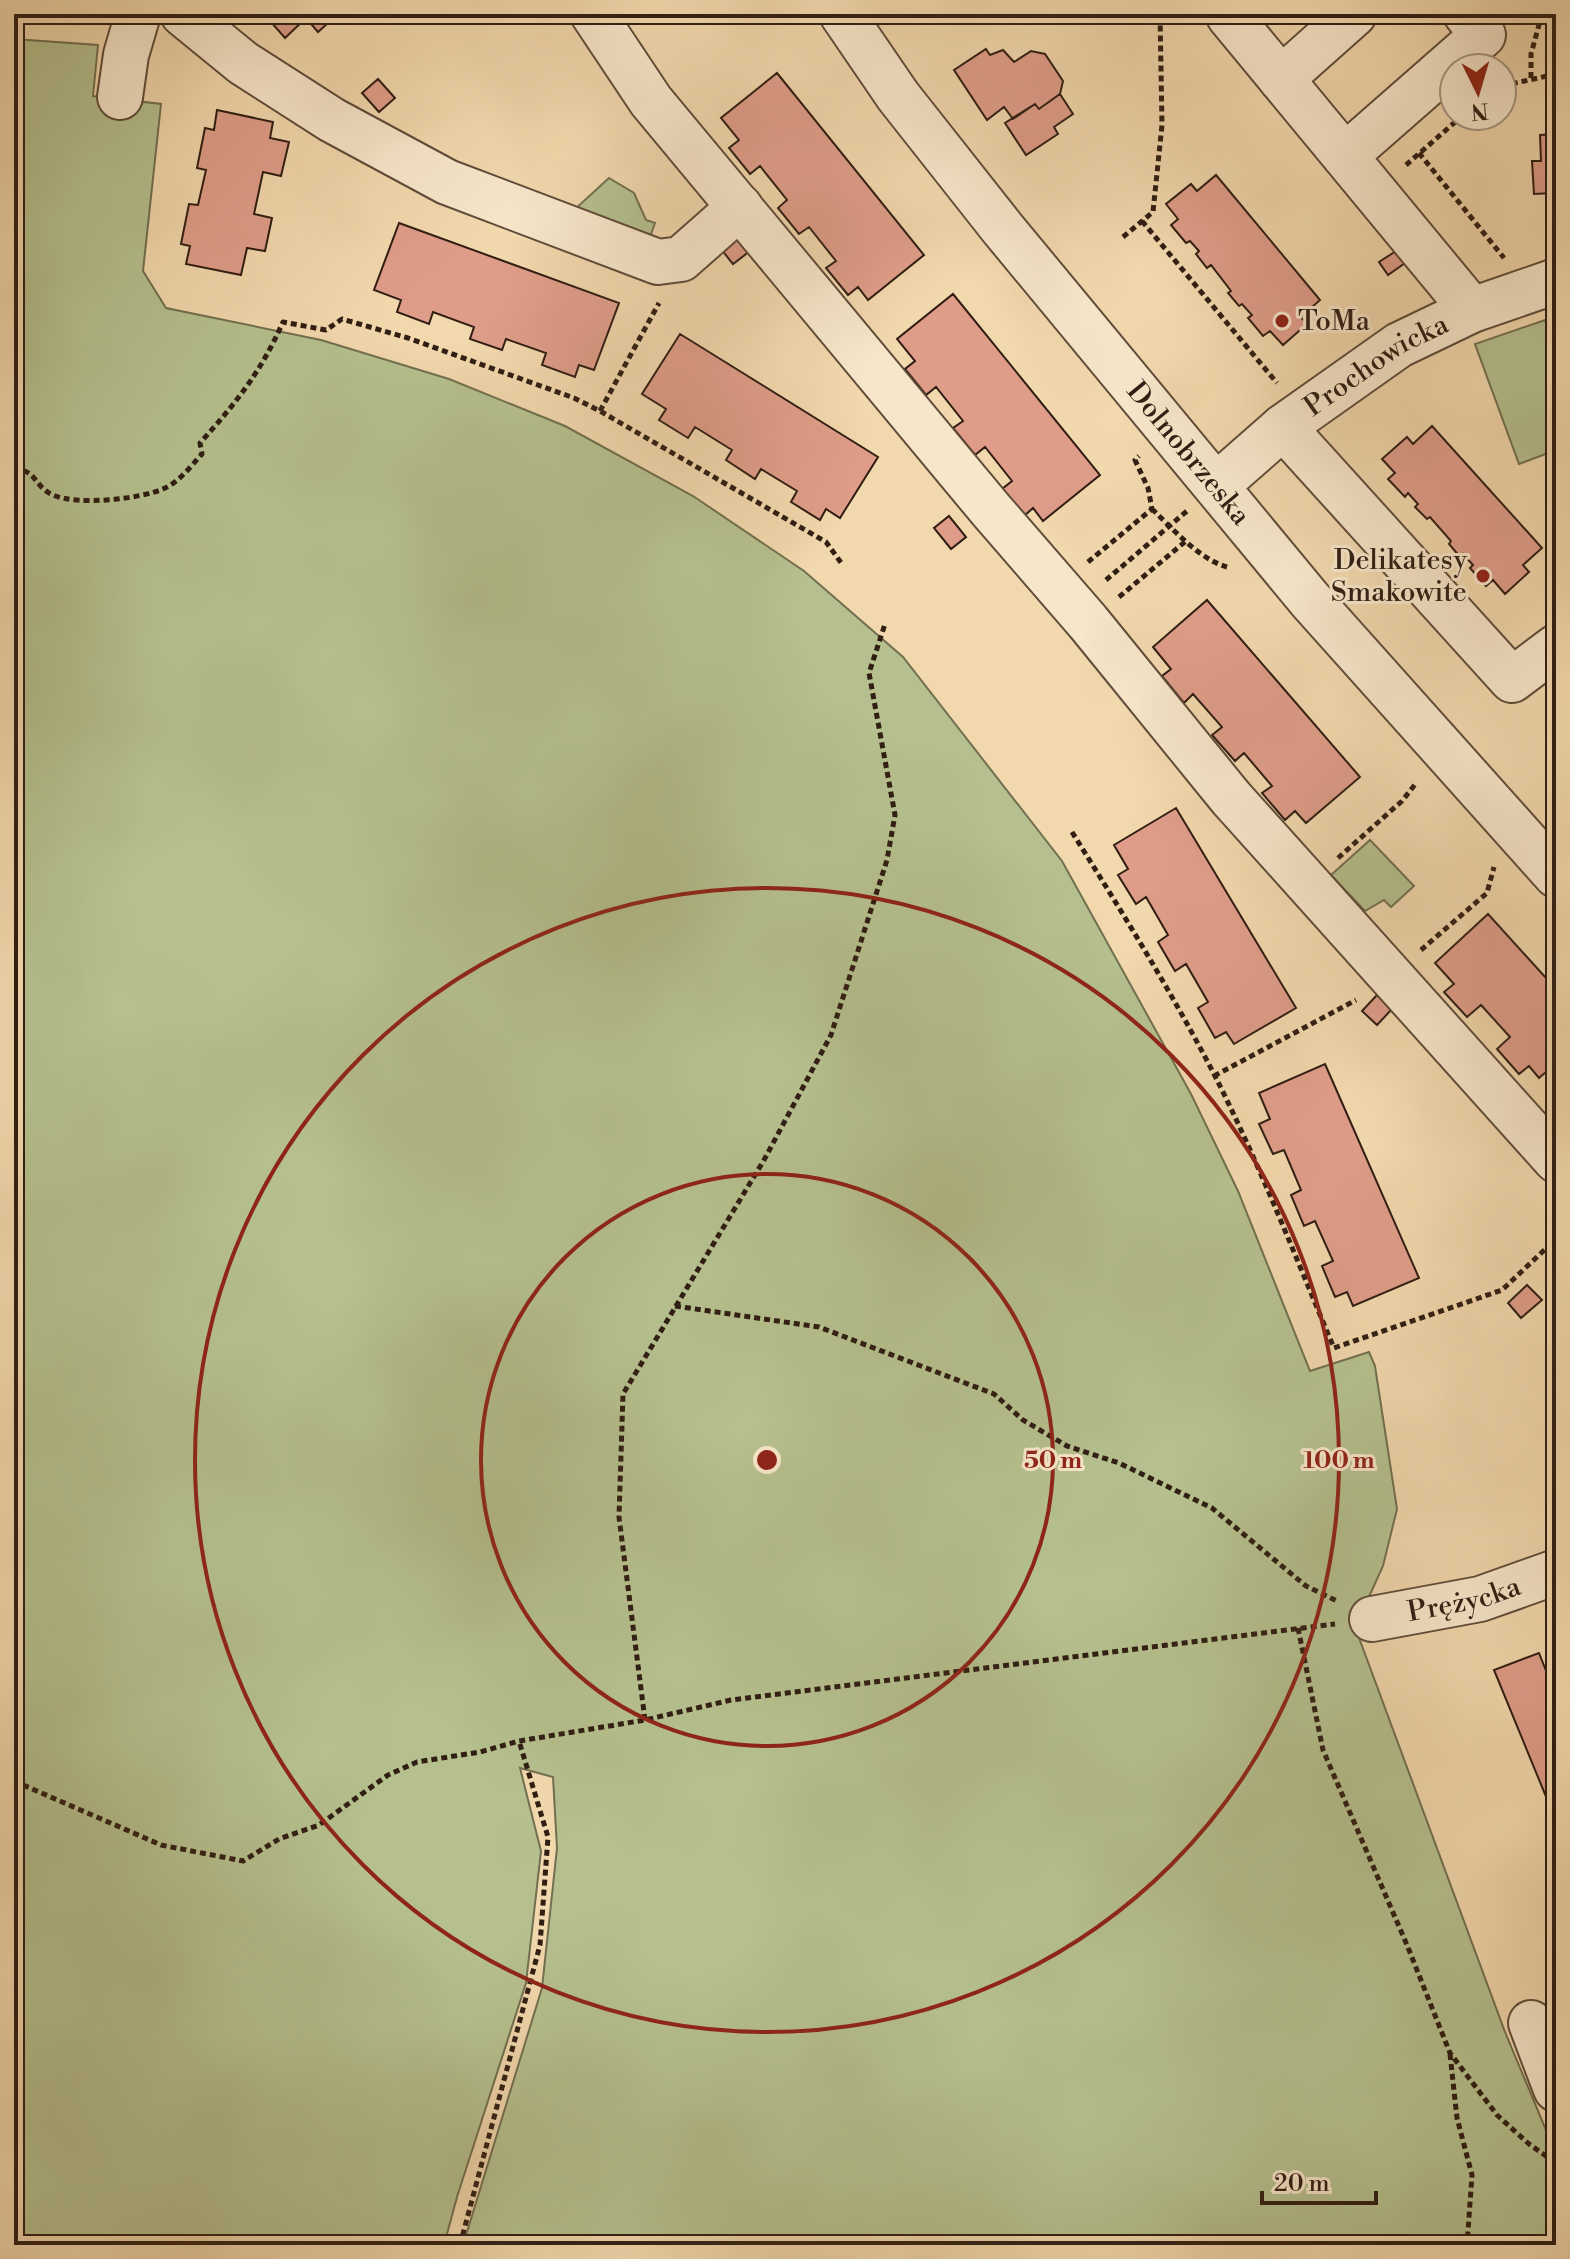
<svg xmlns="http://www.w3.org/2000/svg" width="1570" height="2259" font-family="'Libre Bodoni',serif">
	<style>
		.green { fill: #b5c08e; stroke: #726f50; stroke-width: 2 }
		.building { fill: #df9d89; stroke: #301e13; stroke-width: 2 }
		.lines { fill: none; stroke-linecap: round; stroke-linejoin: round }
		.minor-casing { stroke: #604c3a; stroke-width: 48 }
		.path { stroke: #301e13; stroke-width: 5; stroke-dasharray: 6 4; stroke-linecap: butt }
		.minor { stroke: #f7e6ca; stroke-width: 44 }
		.ring { fill: none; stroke: #8f2418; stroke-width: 4 }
		.poi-dot { fill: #8f2418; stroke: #f7e6ca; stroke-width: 3 }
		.labels { text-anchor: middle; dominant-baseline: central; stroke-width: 6; stroke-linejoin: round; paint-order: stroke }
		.poi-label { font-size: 28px; fill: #301e13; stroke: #f7e6ca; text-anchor: start }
		.street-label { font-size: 28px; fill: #301e13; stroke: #f7e6ca }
		.centre { fill: #8f2418; stroke: #f7e6ca; stroke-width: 4 }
		.ring-label { font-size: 24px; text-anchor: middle; font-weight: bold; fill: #8f2418; stroke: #f7e6ca; stroke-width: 6; stroke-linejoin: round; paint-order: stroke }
	</style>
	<rect width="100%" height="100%" fill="#f2d8ad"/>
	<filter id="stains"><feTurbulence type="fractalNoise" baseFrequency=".0025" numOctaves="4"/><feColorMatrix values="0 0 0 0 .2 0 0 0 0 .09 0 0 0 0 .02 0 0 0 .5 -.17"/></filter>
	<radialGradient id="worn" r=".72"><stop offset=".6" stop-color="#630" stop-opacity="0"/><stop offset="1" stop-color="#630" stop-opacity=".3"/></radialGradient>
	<path class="green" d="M14,39L98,45L93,96L161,104L143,271L166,308L321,340L449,379L565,426L693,496L804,571L903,657L1062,861L1191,1094L1238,1191L1310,1371L1369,1352L1375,1366L1397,1509L1383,1566L1358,1621V1635L1505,2032L1556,2154V2245H463L542,1988L557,1848L553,1777L520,1768L541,1851L526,1983L457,2197L444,2245H14Z
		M609,178L634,193L646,220L655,223L650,237L574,210Z
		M1545,320L1556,349V450L1519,464L1475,344Z
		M1370,840L1414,886L1391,907L1384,900L1365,911L1331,875Z"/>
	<path class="building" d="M264,14H338L318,32L306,18L285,38Z
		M986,49L990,55L1003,50L1014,62L1031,51L1045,54L1063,81L1060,94L1039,109L1035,104L1013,119L1004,107L987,120L954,70Z
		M777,73L924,255L868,300L858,287L848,295L826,268L836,261L809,227L799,234L778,208L787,200L760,166L750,174L729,148L739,140L721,118Z
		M378,79L395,98L379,112L362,93Z
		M1060,94L1073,114L1054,127L1058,134L1026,155L1005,123L1035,104L1039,109Z
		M217,110L273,122L270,138L289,142L281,176L263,172L254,214L272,218L265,251L247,248L241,275L186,264L190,246L181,244L189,204L198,205L206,170L197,168L205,128L214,130Z
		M1556,134V202H1554L1553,193L1534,194L1532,161H1541L1540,135Z
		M1216,175L1320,300L1301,317L1307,324L1283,345L1270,331L1263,336L1248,318L1252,315L1242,304L1239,306L1228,293L1231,291L1211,265L1207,268L1196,254L1199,251L1190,241L1186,243L1171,225L1178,219L1166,204L1191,184L1197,191Z
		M399,223L619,303L594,370L579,365L575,377L542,365L546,353L506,339L502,350L470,339L474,327L433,312L429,324L397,312L401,300L374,290Z
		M734,231L750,251L733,264L717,244Z
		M1396,251L1405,263L1388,275L1379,262Z
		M953,294L1100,475L1043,521L1033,508L1024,516L1002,489L1012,481L985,447L975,455L953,428L963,421L936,387L926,395L905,369L915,361L897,339Z
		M680,334L878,457L840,518L826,509L820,520L791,502L797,491L761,469L755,479L726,460L732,450L695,427L688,438L659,420L666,409L642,394Z
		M1432,426L1542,548L1523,565L1529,572L1505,594L1493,580L1486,586L1470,568L1473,565L1463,554L1460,557L1449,544L1451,541L1430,517L1427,519L1415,507L1418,504L1408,493L1405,497L1388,479L1395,473L1382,459L1407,437L1413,444Z
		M949,516L966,537L951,549L934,528Z
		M1207,600L1360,777L1306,823L1295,811L1285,820L1262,793L1272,786L1244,753L1235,761L1212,735L1222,727L1193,694L1184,703L1162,676L1171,669L1153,647Z
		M1176,808L1296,1008L1234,1044L1226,1032L1215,1038L1198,1008L1208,1002L1186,964L1175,971L1158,942L1168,935L1146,897L1136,904L1118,875L1128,869L1114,845Z
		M1488,914L1556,989V1063L1539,1078L1529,1066L1519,1074L1497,1049L1510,1037L1481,1005L1467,1017L1444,992L1454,984L1435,963Z
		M1377,995L1392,1009L1377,1025L1362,1011Z
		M1325,1064L1419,1278L1353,1306L1347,1292L1335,1297L1322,1266L1333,1261L1315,1221L1304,1226L1291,1195L1301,1190L1284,1150L1273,1154L1259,1124L1270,1119L1259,1093Z
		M1527,1285L1542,1300L1521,1318L1508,1303Z
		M1539,1653L1556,1696V1821L1494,1670Z"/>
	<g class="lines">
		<defs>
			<g id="minor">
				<path d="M183,14L243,63L332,120L447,182L658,262L681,259L740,207"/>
				<path d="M593,14L651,101L991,510L1088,622L1231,798L1556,1160"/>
				<path id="s1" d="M842,14L898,96L1003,229L1310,600L1556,875"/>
				<path d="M1229,16L1472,310"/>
				<path d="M1281,79L1354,14"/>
				<path d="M120,97L126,55L138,14"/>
				<path d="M1345,156L1483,35L1466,14"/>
				<path d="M1283,427L1512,680L1556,647"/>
				<path id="s2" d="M1217,485L1283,427L1399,345L1472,310L1556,281"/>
				<path id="s3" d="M1372,1619L1480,1599L1556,1572"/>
				<path d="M1531,2023L1556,2089"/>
			</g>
		</defs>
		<use href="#minor" class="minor-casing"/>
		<path class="path" d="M1531,78V54L1542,14
			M1502,86L1556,74
			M1419,153L1504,258
			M1406,165L1462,116
			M1142,221L1277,383
			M1123,237L1153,212L1162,125L1160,14
			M600,411L659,303
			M14,468C38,471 34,487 53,495C77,506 142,499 165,488C180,481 191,466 202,454L200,443C236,403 261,372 283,322L326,330L342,319L408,338L574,398L600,411L826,542L842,564
			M1152,509C1173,529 1199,559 1227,567
			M1088,562L1152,509L1148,488L1135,460L1139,456
			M1106,580L1187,511
			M1119,597L1186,541
			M1072,832C1122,912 1171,991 1214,1074C1259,1163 1295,1256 1334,1348L1502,1290L1556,1239
			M1338,858L1402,801L1417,782
			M1421,950L1487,893L1494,867
			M1214,1076L1356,1000
			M675,1306L819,1327L994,1394L1023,1420L1067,1446L1119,1463L1212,1508L1306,1586L1339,1602
			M1298,1628L1323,1750L1407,1945L1450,2053L1497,2115L1529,2144L1556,2163
			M645,1720L619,1517L623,1394L764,1160L831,1035L887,860L895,815L869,673L885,624
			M14,1781L161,1845L243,1861L279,1839L319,1825L388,1775L417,1762L480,1752L519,1741L645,1720L731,1700L1335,1624
			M1450,2054L1457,2118L1472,2175L1467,2245
			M460,2245L540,1945L548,1837L519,1741"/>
		<use href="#minor" class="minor"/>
	</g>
	<g class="ring">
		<circle cx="767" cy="1460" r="286"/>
		<circle cx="767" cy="1460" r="572"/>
	</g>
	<g class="poi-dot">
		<circle cx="1282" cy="321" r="8"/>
		<circle cx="1483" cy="576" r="8"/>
	</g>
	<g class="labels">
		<g class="poi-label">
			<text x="1298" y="321">ToMa</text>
			<text x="1467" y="560" text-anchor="end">Delikatesy<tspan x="1467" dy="32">Smakowite</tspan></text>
		</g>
		<g class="street-label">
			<text stroke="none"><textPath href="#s2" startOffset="200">Prochowicka</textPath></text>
			<text stroke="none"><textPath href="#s1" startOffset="560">Dolnobrzeska</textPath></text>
			<text stroke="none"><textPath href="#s3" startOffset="94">Prężycka</textPath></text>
		</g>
	</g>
	<circle cx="767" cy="1460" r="12" class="centre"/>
	<g class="ring-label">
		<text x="1053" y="1468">50 m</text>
		<text x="1339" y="1468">100 m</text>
	</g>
	<rect width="1570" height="2259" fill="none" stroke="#f2d8ad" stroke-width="48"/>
	<rect x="16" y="16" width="1538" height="2227" fill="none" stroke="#301e13" stroke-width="4"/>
	<rect x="24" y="24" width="1522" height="2211" fill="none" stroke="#301e13" stroke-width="2"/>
	<g transform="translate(1478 92) rotate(175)"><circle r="38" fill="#f7e6ca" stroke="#a79681" stroke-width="2"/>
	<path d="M0-6L14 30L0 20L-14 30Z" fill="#8f2418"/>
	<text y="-12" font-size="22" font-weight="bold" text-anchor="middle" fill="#301e13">N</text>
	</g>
	<path d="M1262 2191v12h114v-12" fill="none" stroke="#301e13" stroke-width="4"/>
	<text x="1274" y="2191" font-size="24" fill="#301e13" stroke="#f7e6ca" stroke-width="6" paint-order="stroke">20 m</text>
	<rect width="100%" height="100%" filter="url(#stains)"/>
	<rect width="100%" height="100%" fill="url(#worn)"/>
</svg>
